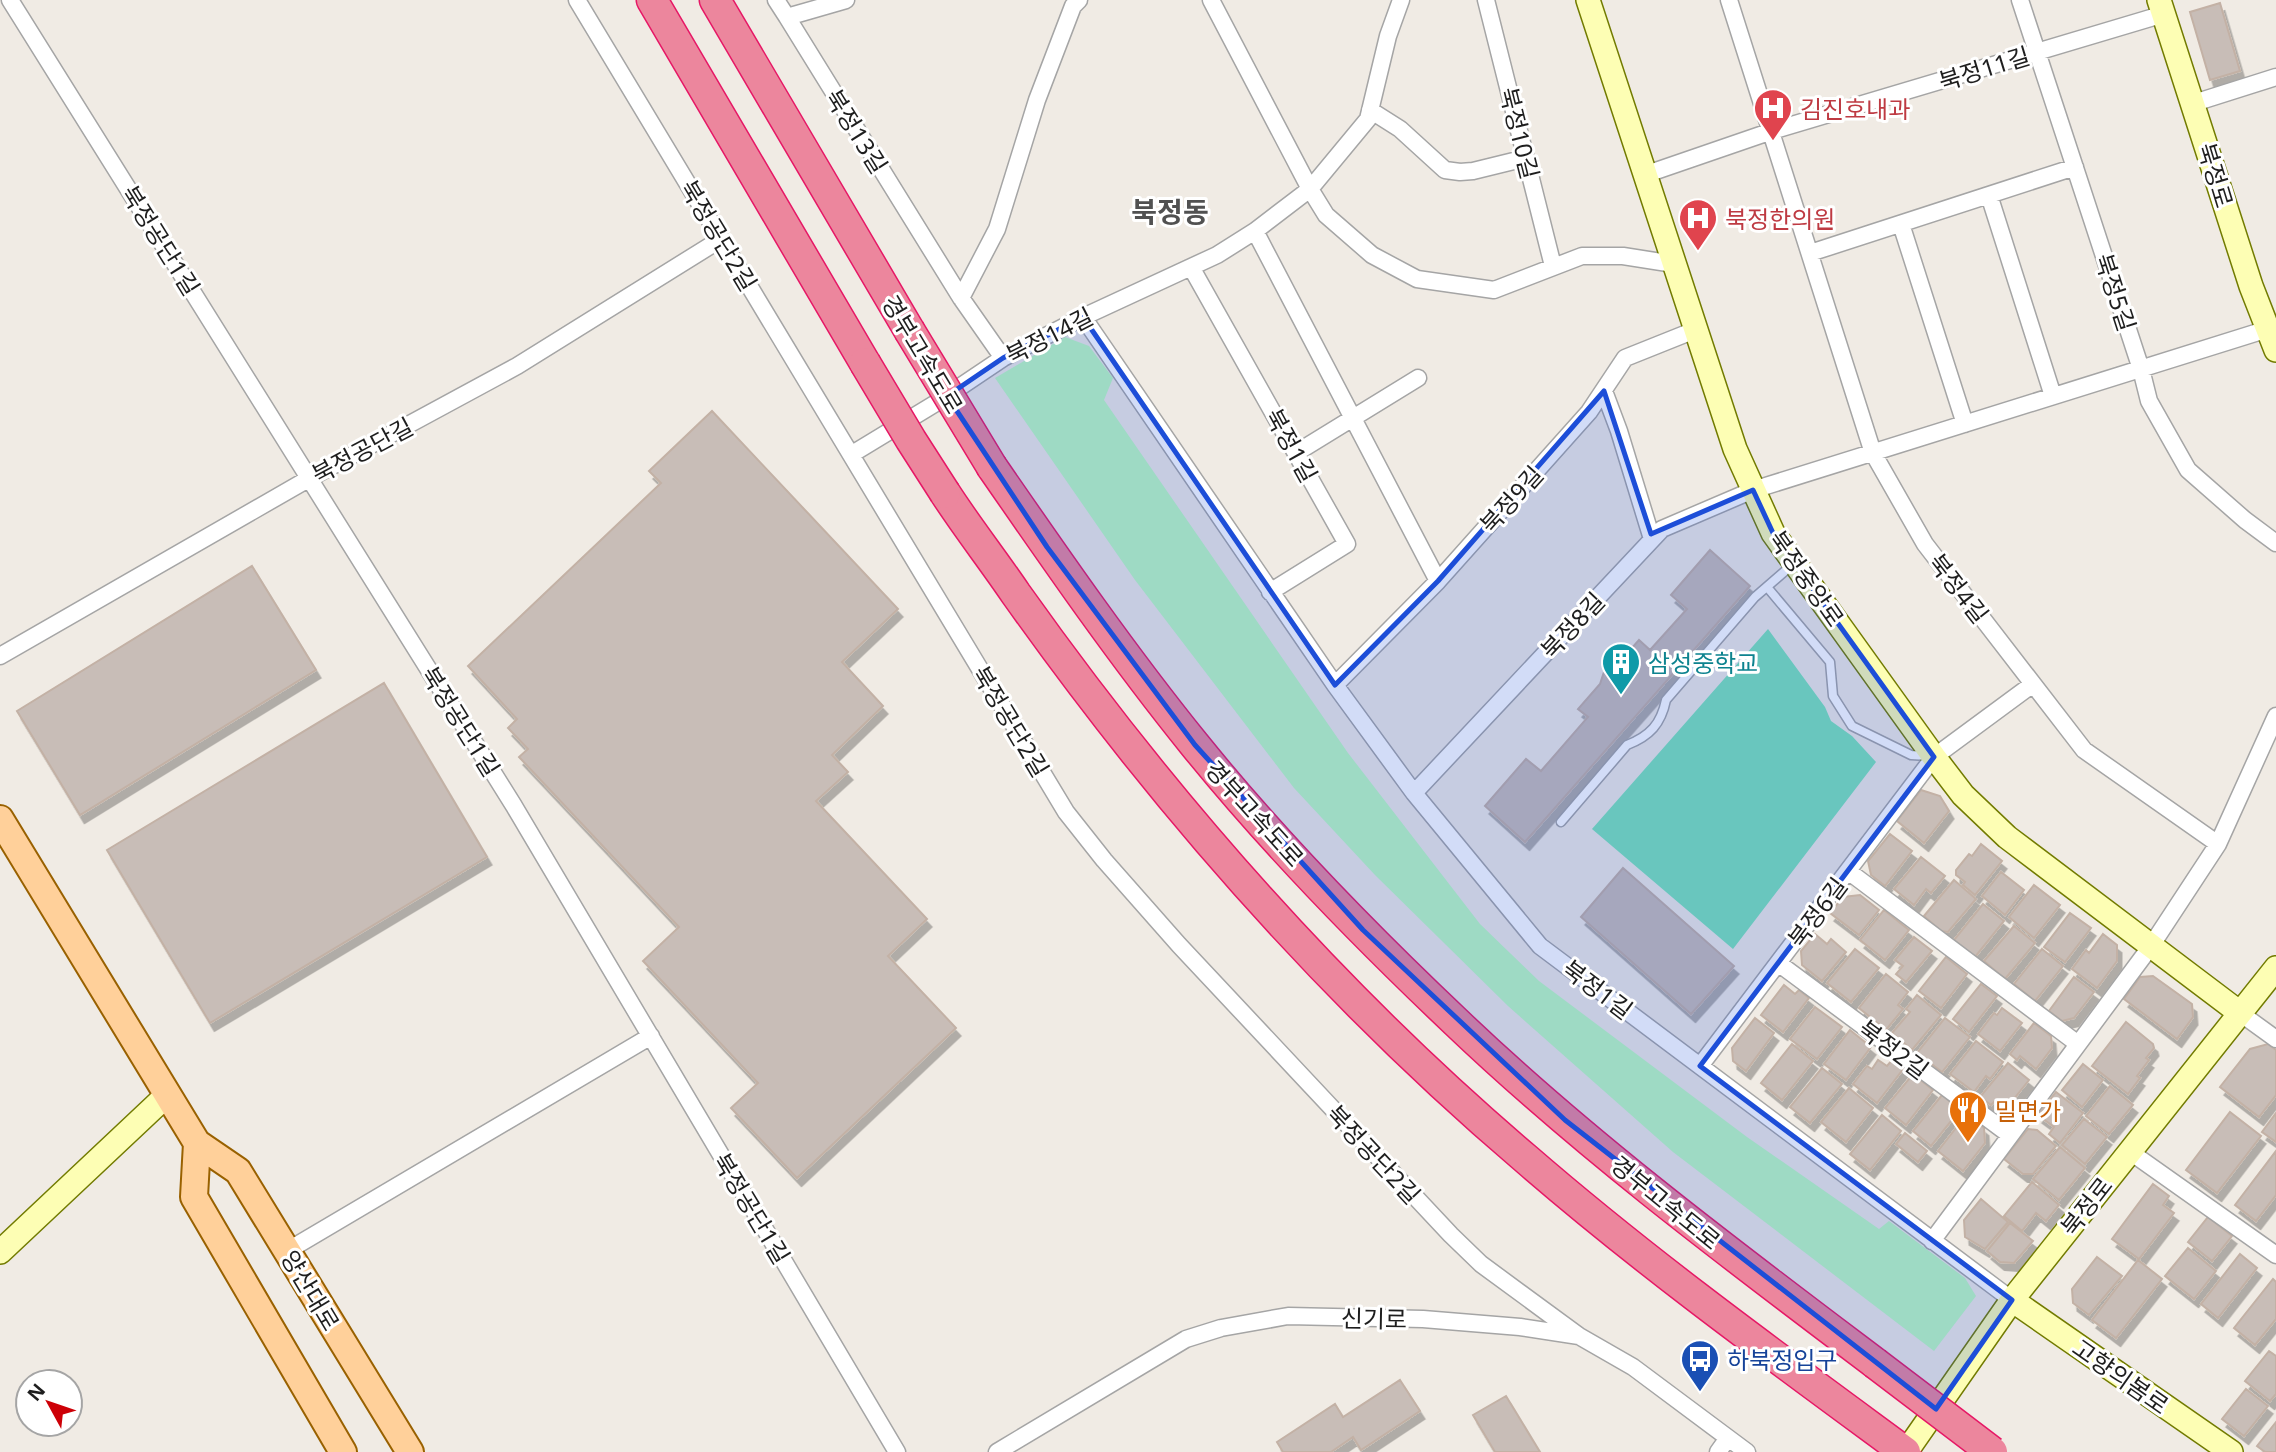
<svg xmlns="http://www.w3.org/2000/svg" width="2276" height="1452" font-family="'Noto Sans','Noto Sans KR',sans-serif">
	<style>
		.park { fill: #befdc0 }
		.pitch { fill: #7ce4b8 }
		.building { fill: #c8bdb7; stroke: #c3b1a5; stroke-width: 2; filter: url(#shadow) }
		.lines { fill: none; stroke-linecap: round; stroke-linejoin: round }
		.lane-casing { stroke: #a5a5a5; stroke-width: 11 }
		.street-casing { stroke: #a5a5a5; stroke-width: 19 }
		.secondary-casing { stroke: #727b00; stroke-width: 26 }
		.primary-casing { stroke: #996100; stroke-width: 30 }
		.highway-casing { stroke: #e61866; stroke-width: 33 }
		.lane { stroke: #fff; stroke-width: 8 }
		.street { stroke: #fff; stroke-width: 16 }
		.secondary { stroke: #fdfeb4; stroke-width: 23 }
		.primary { stroke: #ffd09a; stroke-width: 26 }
		.highway { stroke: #ec869d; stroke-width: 30 }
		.highway-bridge-casing { stroke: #e61866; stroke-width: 33; stroke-linecap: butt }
		.highway-bridge { stroke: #ec869d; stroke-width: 30 }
		.marked { fill: #1d4ed8; fill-opacity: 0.2; stroke: #1d4ed8; stroke-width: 5; stroke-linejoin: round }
		.labels { text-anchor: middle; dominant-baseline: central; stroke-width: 6; stroke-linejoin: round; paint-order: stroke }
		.street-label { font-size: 24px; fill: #1e1e1e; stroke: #fff }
		.health-label { font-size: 24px; fill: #be3a42; stroke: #fff; text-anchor: start }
		.culture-label { font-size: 24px; fill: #0d838f; stroke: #fff; text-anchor: start }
		.food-label { font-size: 24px; fill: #c56008; stroke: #fff; text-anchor: start }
		.transit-label { font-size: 24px; fill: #164399; stroke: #fff; text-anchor: start }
		.quarter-label { font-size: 28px; font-weight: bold; fill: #515151; stroke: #fff }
	</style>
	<defs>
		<filter id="shadow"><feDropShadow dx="4.5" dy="8" stdDeviation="0" flood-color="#0004"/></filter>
	</defs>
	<rect width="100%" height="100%" fill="#f0ebe4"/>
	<path class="park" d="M1065,337L1089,346L1113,378L1104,400L1348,753L1480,924L1539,981L1747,1137L1879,1229L1889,1221L1965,1278L1976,1296L1934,1351L1673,1152L1508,1006L1375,875L1294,788L1135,580L995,378Z"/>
	<path class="pitch" d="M1768,629L1825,707L1831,721L1852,736L1876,762L1733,949L1592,829Z"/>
	<path class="building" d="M2220,3L2240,71L2210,80L2190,12Z
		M712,411L898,609L842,662L883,706L832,755L848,772L816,801L927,919L888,956L956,1028L797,1178L731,1108L758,1083L643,961L679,927L519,757L528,749L508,728L517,719L468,666L661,483L649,471Z
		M1710,550L1750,586L1525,842L1485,806L1526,759L1541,771L1588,717L1578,709L1600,684L1604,672L1617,665L1639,640L1650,650L1687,609L1671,595Z
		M252,566L316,670L80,815L17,711Z
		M384,683L487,857L210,1023L107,850Z
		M1921,790L1940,796L1949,811L1924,843L1897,821Z
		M1890,834L1912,851L1885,886L1871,875L1868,861Z
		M1981,844L2002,861L1975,895L1963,885L1965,882L1956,875V870L1969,854L1972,856Z
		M1921,857L1945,876L1931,893L1926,889L1914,905L1894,889Z
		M1623,868L1734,966L1691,1014L1581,917Z
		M2001,872L2024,890L2005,915L1982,896Z
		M1954,880L1976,899L1948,932L1941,931L1924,916Z
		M2034,885L2060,905L2034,938L2009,917Z
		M1860,895L1879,910L1859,935L1830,913L1843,897Z
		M1983,904L2004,921L1975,957L1954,940Z
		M1884,910L1909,930L1885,960L1860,940Z
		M2070,913L2091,928L2065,962L2044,947Z
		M2014,926L2035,943L2005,979L1984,961Z
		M1815,934L1827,944L1831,939L1846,952L1822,981L1802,965L1801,951Z
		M2103,934L2117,945V961L2097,988L2072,969L2086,950L2089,953Z
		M1914,937L1932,951L1906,982L1896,974L1903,966L1895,960Z
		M1855,949L1879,968L1851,1002L1827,983Z
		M2042,949L2063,966L2035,1001L2014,984Z
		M1946,957L1967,974L1941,1008L1919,991Z
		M1886,974L1908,992L1898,1005L1903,1009L1886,1030L1859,1008Z
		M2153,976L2192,1004L2193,1017L2177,1039L2124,999L2140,977Z
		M2074,977L2094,992L2074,1018L2062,1021L2049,1011Z
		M1981,984L1997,996L1969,1032L1953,1019Z
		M1784,985L1795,994L1799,990L1809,998L1783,1032L1761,1015Z
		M1917,995L1941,1015L1912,1050L1892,1033L1910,1012L1906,1009Z
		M1815,1007L1842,1027L1817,1059L1790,1039Z
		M2002,1008L2022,1023L2000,1051L1978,1034L1994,1013L1997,1015Z
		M1755,1018L1774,1033L1746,1071L1733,1061L1732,1048Z
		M1945,1018L1970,1037L1942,1072L1917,1053Z
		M2126,1022L2153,1044L2154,1048L2146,1058L2149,1060L2137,1076L2140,1078L2128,1094L2092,1066Z
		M2034,1023L2051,1036L2052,1048L2036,1069L2020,1056L2017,1060L2010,1054Z
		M1850,1030L1871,1047L1846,1080L1824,1064Z
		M1976,1041L2003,1062L1990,1079L1986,1076L1974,1092L1950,1074Z
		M1792,1044L1813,1061L1782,1100L1761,1083Z
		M2268,1044L2276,1050V1095L2259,1117L2220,1087L2250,1049Z
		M1893,1059L1904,1068L1877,1103L1853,1084L1867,1066L1872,1069L1878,1060L1887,1066Z
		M2008,1063L2029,1080L2005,1110L1995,1101L1991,1105L1980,1097Z
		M2083,1064L2103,1080L2082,1107L2062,1090Z
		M1822,1068L1842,1084L1810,1123L1790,1107Z
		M1913,1074L1933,1090L1906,1125L1885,1108Z
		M2110,1086L2133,1105L2109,1134L2086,1116Z
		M1849,1088L1873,1108L1846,1142L1821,1122Z
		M2056,1092L2083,1113L2060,1143L2049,1134L2054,1127L2038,1115Z
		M1942,1095L1960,1110L1931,1146L1913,1131Z
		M2230,1112L2261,1136L2217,1193L2186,1170Z
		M2276,1113V1142L2262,1132Z
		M1967,1114L1984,1128L1985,1143L1963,1171L1938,1151Z
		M1882,1115L1901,1131L1870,1170L1850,1154Z
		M2084,1119L2107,1137L2085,1164L2062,1145Z
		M2028,1129L2037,1130L2056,1146L2033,1174H2023L2004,1159Z
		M1905,1133L1927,1151L1918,1162L1896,1144Z
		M2060,1147L2085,1168L2059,1200L2033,1179Z
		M2276,1151V1195L2256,1221L2235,1205Z
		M2032,1182L2059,1205L2046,1221L2036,1213L2022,1231L2004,1216Z
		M2153,1184L2169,1196L2163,1205L2174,1213L2139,1259L2112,1239Z
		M1981,1199L2008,1222L1985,1249L1965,1237L1964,1220Z
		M2208,1217L2232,1236L2212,1261L2188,1242Z
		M2010,1223L2033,1241L2014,1263L2000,1262L1987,1251Z
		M2188,1248L2216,1271L2194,1299L2165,1276Z
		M2240,1254L2257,1268L2218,1318L2201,1304Z
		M2097,1257L2122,1276L2089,1315L2073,1303L2072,1289Z
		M2138,1260L2162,1279L2116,1338L2092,1320Z
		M2273,1279L2276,1282V1319L2255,1345L2234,1328Z
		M2269,1351L2276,1356V1394L2270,1401L2245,1381Z
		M1400,1380L1420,1411L1361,1450L1353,1437L1331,1452H1283L1277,1442L1335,1404L1343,1417Z
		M2246,1389L2268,1406L2244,1436L2222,1419Z
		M1506,1396L1540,1452H1495L1473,1415Z
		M2276,1422V1452H2265L2257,1446Z"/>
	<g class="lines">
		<defs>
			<path id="lane" d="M1767,587L1830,662L1833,696L1852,726L1911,755L1928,756
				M1561,822L1627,745C1650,736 1661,724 1666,700L1755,597L1792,565"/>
			<path id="street" d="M10,0L514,806L897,1452
				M577,0L1066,812L1104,860L1179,945L1451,1235L1481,1264L1579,1336
				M776,0L787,17
				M846,0L787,17L961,298L1003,358
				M1211,0L1310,189L1326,215L1372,255L1417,279L1494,290L1582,256H1623L1674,264
				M1486,0L1553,266
				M1729,0L1873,453L1925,544L2084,750L2218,844
				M2020,0L2141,369L2149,401L2188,470L2245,520L2276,543
				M2194,103L2276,77
				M1370,110L1400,129L1445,170L1460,172L1473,171L1526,158
				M1644,175L1772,131L2164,14
				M1989,195L2053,396
				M1901,224L1965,424
				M1255,231L1438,581
				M1810,253L2075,167
				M1191,267L1347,544L1270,592
				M961,298L997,229L1037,100L1073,6L1079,0
				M1083,317L1335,685L1414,793L1540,946L2012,1300
				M1604,391L1619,431L1652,539
				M1296,453L1418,378
				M852,454L936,403L1003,358L1083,317L1217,255L1255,231L1310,189L1368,119L1388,36L1401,0
				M0,656L310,478L517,366L721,239
				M1335,685L1438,581L1589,412L1625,358L1695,330
				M1414,793L1662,529L1753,490L2268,329
				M1848,871L2078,1044
				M1778,963L2010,1135
				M2240,1013L2276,1039
				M1700,1066L1934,757L2033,684
				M2129,1151L2276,1255
				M1932,1241L2151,946L2218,844L2276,716
				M287,1251L651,1036
				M997,1452L1186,1339L1221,1328L1288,1316L1423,1319L1520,1327L1579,1336L1633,1367L1747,1452
				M1718,1452L1728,1438"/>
			<path id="secondary" d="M1588,0L1735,449L1773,533L1934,757L1963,795L2007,837L2240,1013
				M2159,0L2251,286L2276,350
				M0,1252L168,1094
				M2012,1300L2231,1452
				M1906,1452L2012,1300L2276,968"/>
			<path id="primary" d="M0,819L197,1143L238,1171L410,1452
				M197,1143L194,1197L343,1452"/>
			<path id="highway" d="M652,0L865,363
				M715,0L909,330
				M992,467C1057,561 1122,655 1194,744C1274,843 1364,935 1456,1022C1586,1146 1732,1255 1875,1363
				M945,493C967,527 993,560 1016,594C1163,801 1331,993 1525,1158C1646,1263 1776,1357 1905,1452"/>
		</defs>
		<use href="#lane" class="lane-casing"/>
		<use href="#street" class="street-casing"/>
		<use href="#secondary" class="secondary-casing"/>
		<use href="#primary" class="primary-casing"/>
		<use href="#highway" class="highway-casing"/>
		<use href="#lane" class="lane"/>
		<use href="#street" class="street"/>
		<use href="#secondary" class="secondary"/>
		<use href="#primary" class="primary"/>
		<use href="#highway" class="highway"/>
		<defs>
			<path id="highway-bridge" d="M909,330L992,467
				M865,363L911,440L945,493
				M1875,1363L1992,1452"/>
		</defs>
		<use href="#highway-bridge" class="highway-bridge-casing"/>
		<use href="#highway-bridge" class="highway-bridge"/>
	</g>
	<path class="marked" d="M1083,317L1335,685L1438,581L1604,391L1651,534L1753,490L1773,533L1934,757L1700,1066L2012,1300L1936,1409L1565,1120L1363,930L1195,745L1047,547L947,396L1003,358Z"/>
	<defs>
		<symbol id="hospital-pin" viewBox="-11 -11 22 30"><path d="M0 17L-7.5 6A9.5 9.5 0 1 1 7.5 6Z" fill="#e0444e" stroke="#fff"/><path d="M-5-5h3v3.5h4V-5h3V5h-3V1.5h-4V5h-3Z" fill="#fff"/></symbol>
		<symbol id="building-pin" viewBox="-11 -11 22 30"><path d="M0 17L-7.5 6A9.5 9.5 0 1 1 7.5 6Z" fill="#0f9aa8" stroke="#fff"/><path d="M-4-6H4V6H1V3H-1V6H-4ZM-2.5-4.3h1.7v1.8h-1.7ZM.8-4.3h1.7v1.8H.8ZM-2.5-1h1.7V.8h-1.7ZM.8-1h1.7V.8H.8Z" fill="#fff"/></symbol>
		<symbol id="restaurant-pin" viewBox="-11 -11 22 30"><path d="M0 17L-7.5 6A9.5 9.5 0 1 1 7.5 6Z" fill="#e8710a" stroke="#fff"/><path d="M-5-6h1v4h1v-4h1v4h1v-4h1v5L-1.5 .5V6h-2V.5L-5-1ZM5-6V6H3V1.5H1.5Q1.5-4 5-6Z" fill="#fff"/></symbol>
		<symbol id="bus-pin" viewBox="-11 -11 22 30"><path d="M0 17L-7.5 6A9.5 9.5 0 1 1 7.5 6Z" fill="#1a4fb4" stroke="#fff"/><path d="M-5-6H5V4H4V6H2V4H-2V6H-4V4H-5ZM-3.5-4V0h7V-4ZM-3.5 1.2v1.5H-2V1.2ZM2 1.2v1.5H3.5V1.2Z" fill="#fff"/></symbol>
	</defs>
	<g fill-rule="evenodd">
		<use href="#hospital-pin" x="1751" y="86" width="44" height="60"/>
		<use href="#hospital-pin" x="1676" y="196" width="44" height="60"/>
		<use href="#building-pin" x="1599" y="640" width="44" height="60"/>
		<use href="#restaurant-pin" x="1946" y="1088" width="44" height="60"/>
		<use href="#bus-pin" x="1678" y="1337" width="44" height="60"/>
	</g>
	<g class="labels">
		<g class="street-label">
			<text transform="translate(1984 68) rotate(-17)">북정11길</text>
			<text transform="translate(857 131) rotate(58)">북정13길</text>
			<text transform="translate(1520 133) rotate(76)">북정10길</text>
			<text transform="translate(2216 175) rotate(73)">북정로</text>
			<text transform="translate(719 235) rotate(59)">북정공단2길</text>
			<text transform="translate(161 240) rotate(58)">북정공단1길</text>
			<text transform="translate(2116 292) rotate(72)">북정5길</text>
			<text transform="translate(1049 335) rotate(-27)">북정14길</text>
			<text transform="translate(923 354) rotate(59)">경부고속도로</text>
			<text transform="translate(1292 445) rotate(61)">북정1길</text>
			<text transform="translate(362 450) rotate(-28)">북정공단길</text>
			<text transform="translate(1511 499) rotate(-48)">북정9길</text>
			<text transform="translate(1807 578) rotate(55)">북정중앙로</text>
			<text transform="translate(1959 588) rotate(52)">북정4길</text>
			<text transform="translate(1572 625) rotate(-47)">북정8길</text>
			<text transform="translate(461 721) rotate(58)">북정공단1길</text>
			<text transform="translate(1011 721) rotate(59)">북정공단2길</text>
			<text transform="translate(1255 813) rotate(48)">경부고속도로</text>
			<text transform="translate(1817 912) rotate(-53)">북정6길</text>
			<text transform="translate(1598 989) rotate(37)">북정1길</text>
			<text transform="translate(1894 1049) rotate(37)">북정2길</text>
			<text transform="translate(1374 1154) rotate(47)">북정공단2길</text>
			<text transform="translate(1666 1202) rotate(39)">경부고속도로</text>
			<text transform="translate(2086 1206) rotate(-52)">북정로</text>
			<text transform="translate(752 1208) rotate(59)">북정공단1길</text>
			<text transform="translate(311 1290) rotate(59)">양산대로</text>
			<text transform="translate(1374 1318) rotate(1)">신기로</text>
			<text transform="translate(2121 1376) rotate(35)">고향의봄로</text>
		</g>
		<g class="health-label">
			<text x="1800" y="108">김진호내과</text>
			<text x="1725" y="218">북정한의원</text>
		</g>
		<g class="culture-label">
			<text x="1648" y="662">삼성중학교</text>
		</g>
		<g class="food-label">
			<text x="1995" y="1110">밀면가</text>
		</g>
		<g class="transit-label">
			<text x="1727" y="1359">하북정입구</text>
		</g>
		<g class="quarter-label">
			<text x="1170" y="211">북정동</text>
		</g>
	</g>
	<g transform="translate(49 1403) rotate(310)"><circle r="33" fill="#ffffff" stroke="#a5a5a5" stroke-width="2"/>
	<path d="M0-5L12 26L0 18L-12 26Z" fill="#cd0007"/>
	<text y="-10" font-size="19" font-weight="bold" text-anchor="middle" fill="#1e1e1e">N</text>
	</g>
</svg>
